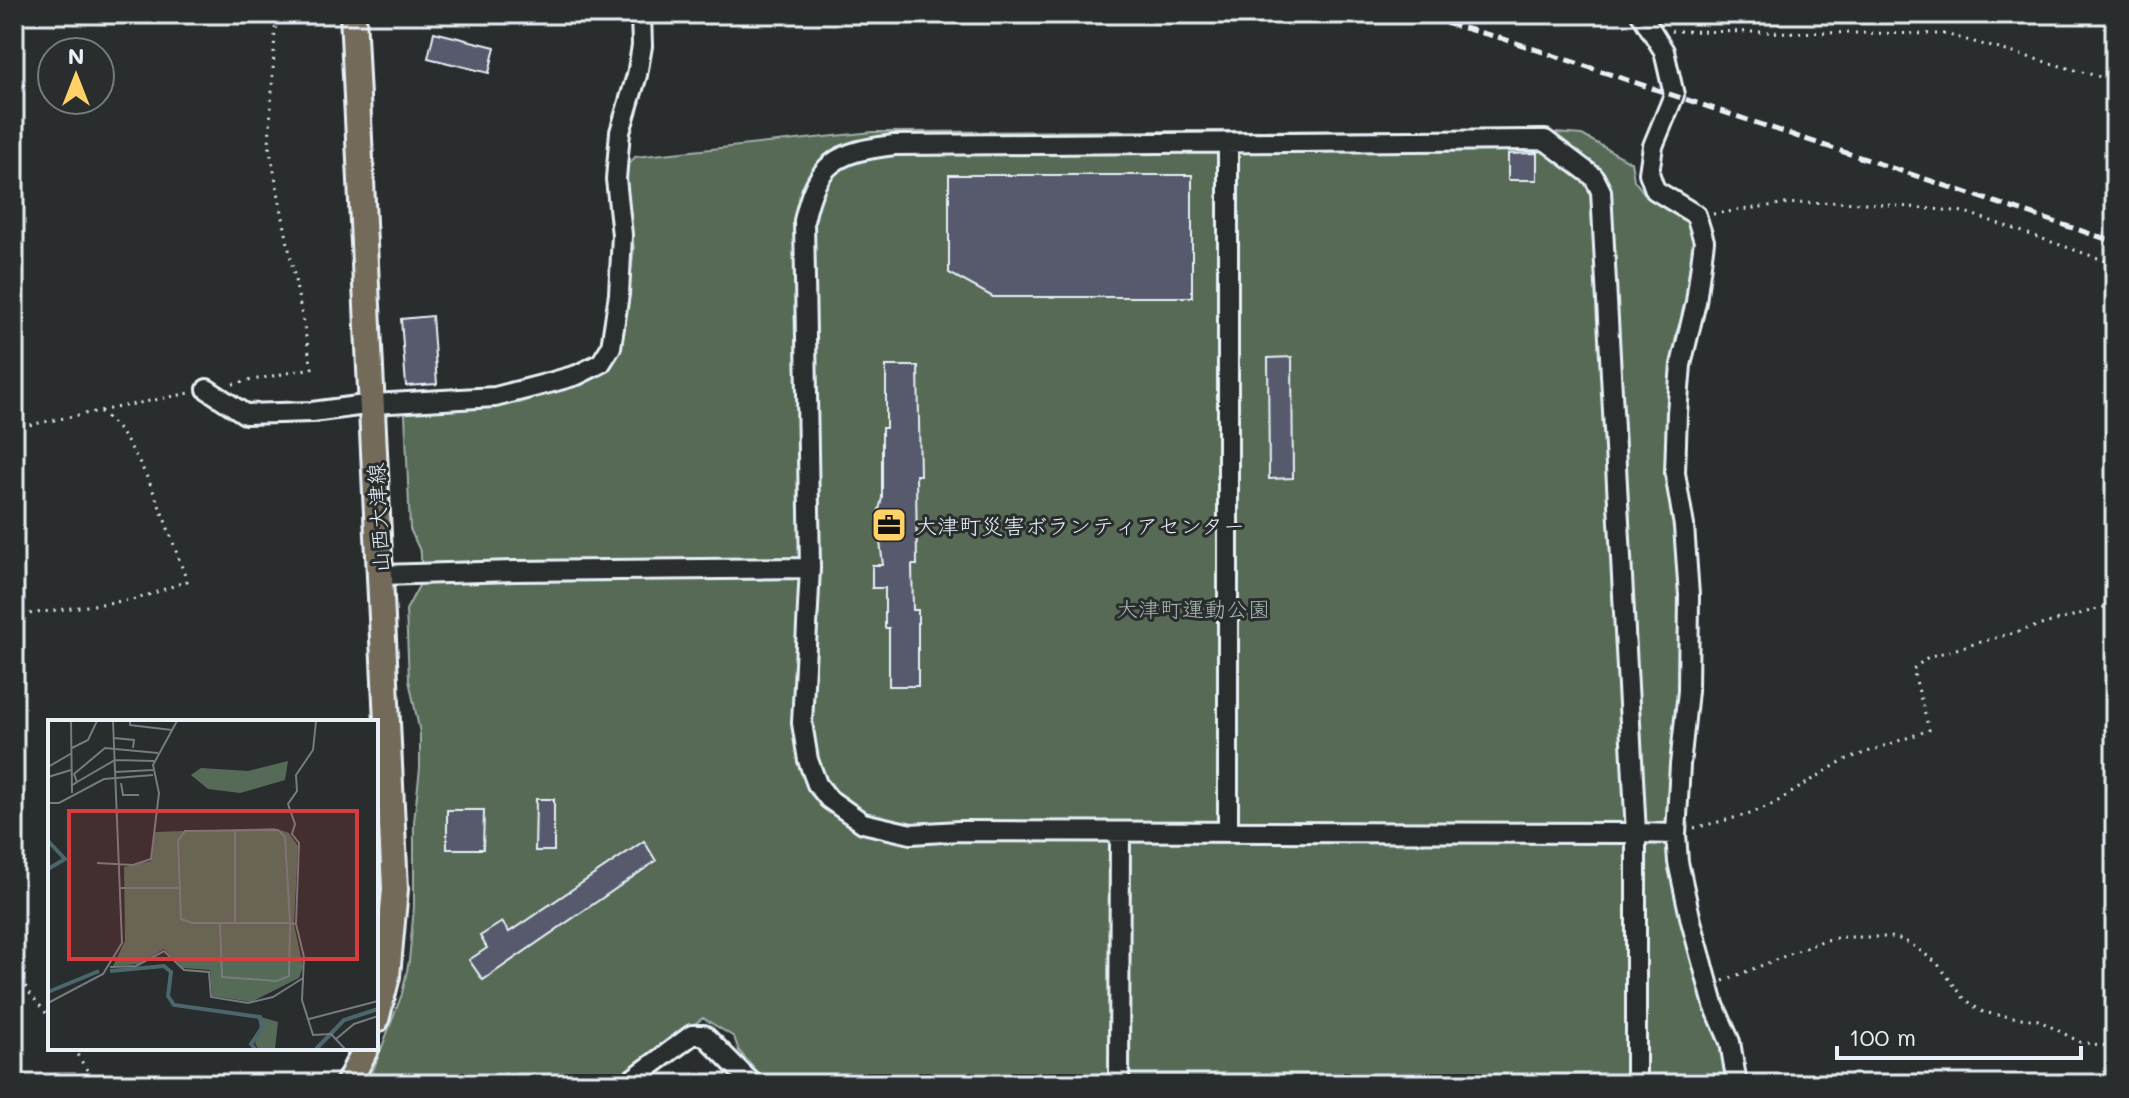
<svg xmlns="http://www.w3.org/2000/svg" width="2129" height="1098" font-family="Mali,'Klee One',sans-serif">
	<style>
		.green { fill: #566b57; stroke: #9faea8; stroke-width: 2 }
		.building { fill: #575a6c; stroke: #e8f1f8; stroke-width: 2 }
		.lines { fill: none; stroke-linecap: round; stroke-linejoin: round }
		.minor-casing { stroke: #e8f1f8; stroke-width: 24 }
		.major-casing { stroke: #e8f1f8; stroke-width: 30 }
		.path { stroke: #e8f1f8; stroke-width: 3; stroke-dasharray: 2 6; stroke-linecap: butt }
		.minor { stroke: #2a2d2e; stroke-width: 18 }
		.major { stroke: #736b5a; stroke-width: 24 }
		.rail { stroke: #e8f1f8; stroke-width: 5; stroke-dasharray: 12 6; stroke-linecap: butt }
		.labels { text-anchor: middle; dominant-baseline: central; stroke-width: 6; stroke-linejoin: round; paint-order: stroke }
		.street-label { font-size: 22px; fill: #e8f1f8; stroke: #2a2d2e }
		.poi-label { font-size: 22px; fill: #e8f1f8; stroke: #2a2d2e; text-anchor: start }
		.park-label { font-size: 22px; fill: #a6b5b0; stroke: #2a2d2e }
		.inset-river { fill: none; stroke: #4a686b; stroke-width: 4 }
		.inset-road { fill: none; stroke: #767b7f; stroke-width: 2 }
		.view { fill: #d83c3d; fill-opacity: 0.15; stroke: #d83c3d; stroke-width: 4 }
		.inset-edge { fill: none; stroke: #e8f1f8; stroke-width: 4 }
	</style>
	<rect width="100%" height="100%" fill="#2a2d2e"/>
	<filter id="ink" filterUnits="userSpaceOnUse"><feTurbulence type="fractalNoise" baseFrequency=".0125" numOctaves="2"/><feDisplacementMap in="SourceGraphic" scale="16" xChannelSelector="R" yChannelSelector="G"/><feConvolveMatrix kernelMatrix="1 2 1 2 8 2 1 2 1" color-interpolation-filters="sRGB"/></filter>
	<g filter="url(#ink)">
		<path class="green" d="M1516,130L1582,135L1631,162L1634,180L1644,193L1670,207L1692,226L1697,259L1687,304L1676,333L1668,457L1680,539V657L1674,762L1681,908L1704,1003L1720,1035L1733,1084H767L739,1051L734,1037L703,1018L610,1084H368L402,994L409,961L414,907V822L420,768V733L409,680L406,610L421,582V553L410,529L405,413L520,403L604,374L619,350L627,306L634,248L626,201V168L635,157L873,132Z"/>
		<path class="building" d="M434,32L495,47L489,73L428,58Z
			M1537,153V180H1508V154Z
			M949,175H1192V297H993L949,273Z
			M432,316L437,384L406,386L401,319Z
			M1292,357L1293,478L1269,479L1268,358Z
			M886,366H918L920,475H916L917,565H912L913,610H918V686H889V628H885V588H872V565H883L877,518L882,498V428H886Z
			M536,799H554V851H535Z
			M447,810H484L483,849H447Z
			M644,841L656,861L483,980L469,960L487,948L480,936L502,922L509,932Z"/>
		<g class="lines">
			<defs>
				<path id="minor" d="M1641,14L1664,51L1674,95L1653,146L1649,173L1655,190L1696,215L1704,241L1696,302L1681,365L1677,413L1675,473L1684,526L1689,595L1688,691L1680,765L1676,834L1678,862L1691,921L1714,1005L1730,1042L1737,1084
					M1228,144V832
					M207,389L245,414L312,412L373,404L495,397L549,383L577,375L601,363L611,347L619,294L622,235L616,179L620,132L637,75L642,46L641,14
					M381,575L514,571L810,568
					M626,1084L692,1035H704L753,1084
					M1119,1084L1120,833
					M1636,1084V833L1601,191L1594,177L1545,140L894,145C837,152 817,161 804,221L810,568L802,723L808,760L817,784L829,799L863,823L911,834L959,831L1636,833L1676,834"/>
				<path id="major" d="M353,14L395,889L387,976L376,1020
					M348,1084L366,1048"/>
			</defs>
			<use href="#minor" class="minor-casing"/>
			<use href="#major" class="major-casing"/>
			<path class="path" d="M1671,31L1945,34L2115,81
				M1713,214L1782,204L1830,202L1866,203L1965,212L2115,264
				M233,384L312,368L269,145L276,14
				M14,428L190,393
				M14,616L137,599L187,581C168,531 143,443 99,411
				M1694,828L1750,814L1775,803L1842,761L1929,730L1913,669L1928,657L2115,604
				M14,965L28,991L50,1018
				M1723,981L1822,941L1841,937H1895L1911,944L1937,963L1963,997L1980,1011L1996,1015L2038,1020L2080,1042L2115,1047
				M73,1048L96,1084"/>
			<use href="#minor" class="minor"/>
			<use href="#major" class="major"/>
			<path class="rail" d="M1411,14L1501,38L2115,242"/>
		</g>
	</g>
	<defs>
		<symbol id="office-square" viewBox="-11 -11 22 22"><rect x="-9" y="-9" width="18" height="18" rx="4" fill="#ffd166" stroke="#2a2d2e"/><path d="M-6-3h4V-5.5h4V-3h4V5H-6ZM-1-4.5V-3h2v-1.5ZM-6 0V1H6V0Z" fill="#111"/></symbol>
	</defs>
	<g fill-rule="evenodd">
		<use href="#office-square" x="869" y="505" width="40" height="40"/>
	</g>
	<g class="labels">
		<g class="street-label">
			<text transform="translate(378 518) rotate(-93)">山西大津線</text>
		</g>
		<g class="poi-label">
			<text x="915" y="525">大津町災害ボランティアセンター</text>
		</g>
		<g class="park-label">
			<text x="1193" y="608">大津町運動公園</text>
		</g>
	</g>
	<g transform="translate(48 720)">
		<rect width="330" height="330" fill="#2a2d2e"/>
		<path d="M240,41L237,60L192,73L160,69L143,55L153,48L200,51ZM226,108L241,113L250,126L246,204L255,247L251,258L203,282L164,276L162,250L135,248L116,229L90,244L65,246L77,221L76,147L103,141L107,112ZM206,295L230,302L227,329H210L207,323L213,302Z" fill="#566b57"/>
		<path class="inset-river" d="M0,121L17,139L0,149M62,251L116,246L123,252L120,276L126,285L212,297L214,308L203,324L207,329M0,272L51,251M268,329L296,300L330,289"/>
		<path class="inset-road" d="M23,1L24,73M82,1V5L124,10M268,1L265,30L248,55L249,71L240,84L247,104L244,114L251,123L248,204L256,237L254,280L265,315L283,314L297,329M66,18L86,20L85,28M24,28L40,20L49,1M0,47L24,33M67,52L105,50M0,57L23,50M29,62L67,40L106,41M73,63L75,75H91M23,66L29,62L26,54L57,28L110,33M0,83H11L56,59L105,55M187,110V203M49,143L85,145L103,139L111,73L105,45L129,1M73,168H130M172,203L174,257L229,261L241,256L242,203L237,117L230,110L137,111L130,121L133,199L144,203H242L248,204M62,247L88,246L116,231L136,250L161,252L163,277L200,283L225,277L255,258M0,283L55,254L74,223L65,1M261,299L330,281M288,319L306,304L330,296"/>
		<path class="view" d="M21,91H309V239H21Z"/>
		<rect width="330" height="330" class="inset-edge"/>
	</g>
	<rect width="2129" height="1098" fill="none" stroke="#2a2d2e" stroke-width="48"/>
	<rect x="24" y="24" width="2081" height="1050" fill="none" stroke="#e8f1f8" stroke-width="3" filter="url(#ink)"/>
	<g transform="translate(76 76)"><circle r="38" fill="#2a2d2e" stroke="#767b7f" stroke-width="2"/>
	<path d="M0-6L14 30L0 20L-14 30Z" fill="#ffd166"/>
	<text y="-12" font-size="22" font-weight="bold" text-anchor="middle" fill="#e8f1f8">N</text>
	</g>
	<path d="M1837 1046v12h244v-12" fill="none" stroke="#e8f1f8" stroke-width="4"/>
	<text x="1849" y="1046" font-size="24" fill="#e8f1f8" stroke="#2a2d2e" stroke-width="6" paint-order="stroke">100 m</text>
</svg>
